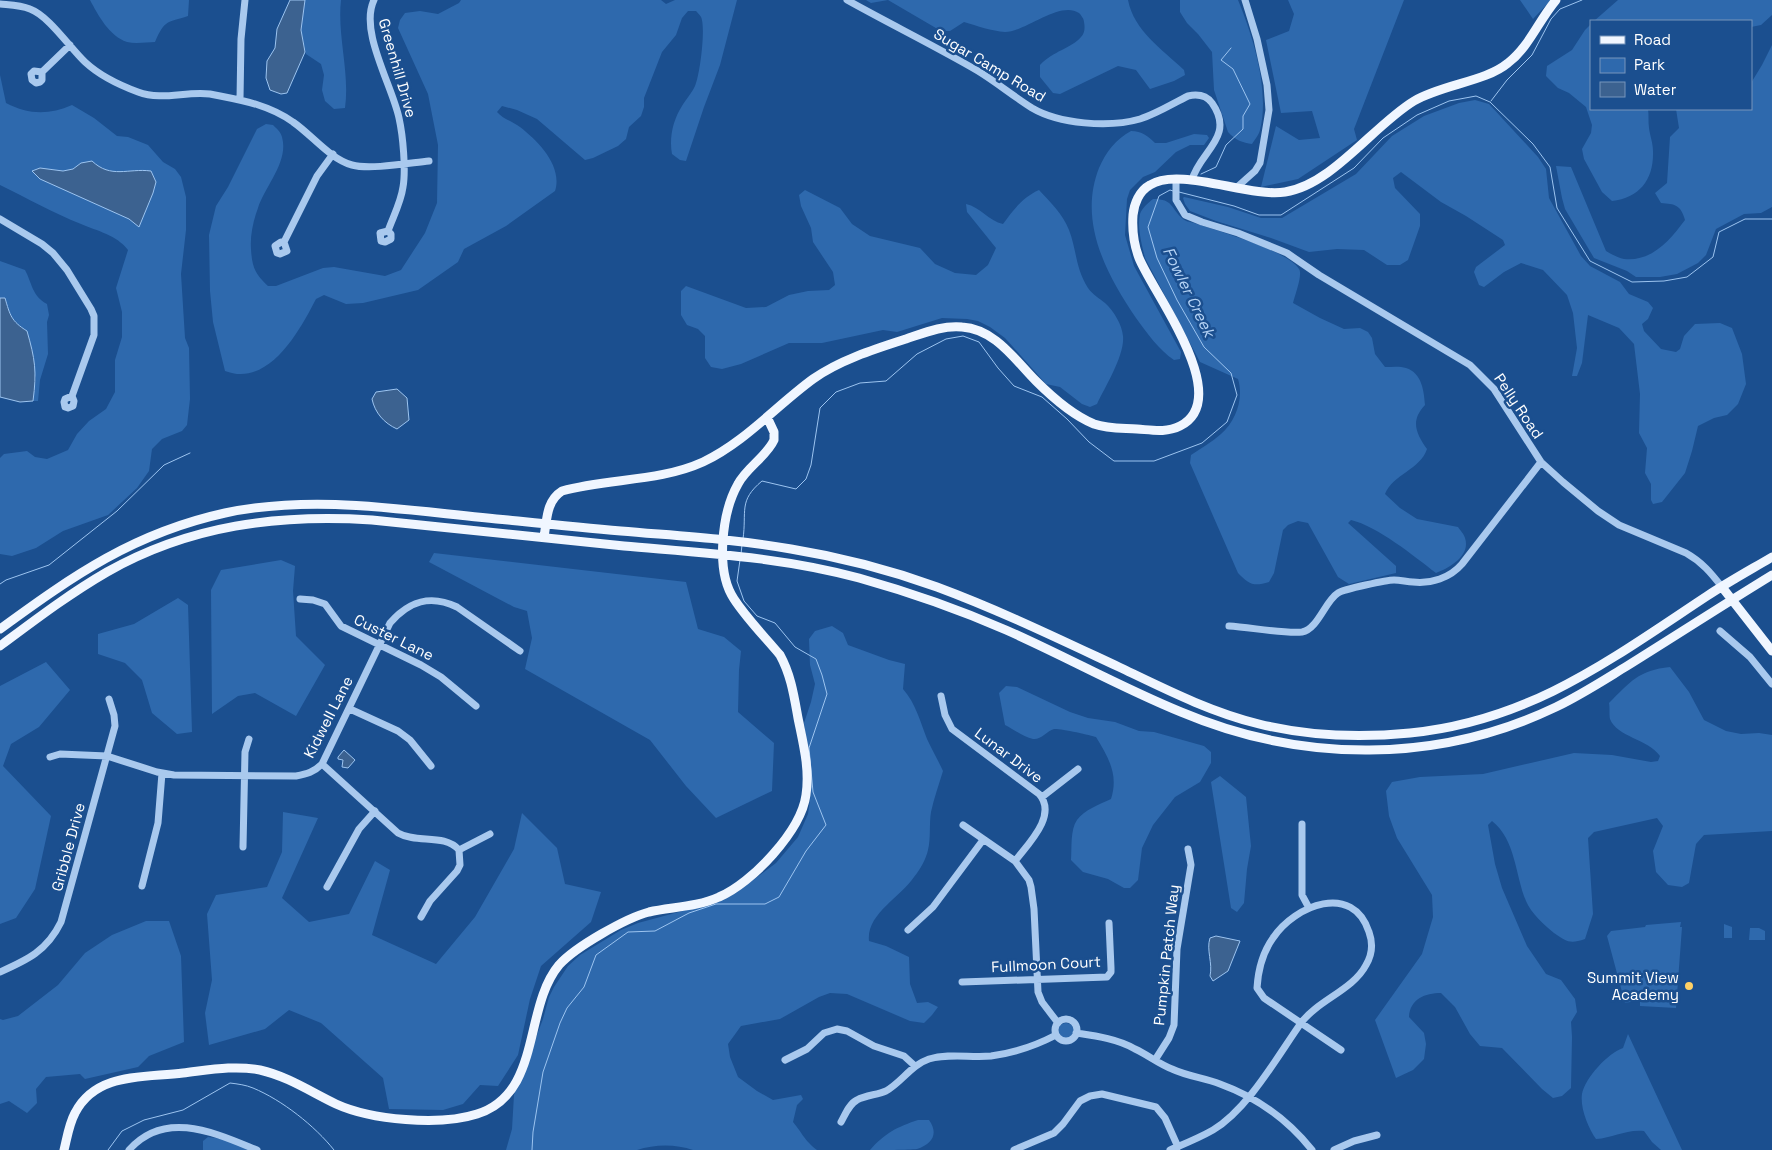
<svg xmlns="http://www.w3.org/2000/svg" width="1772" height="1150" font-family="'Space Grotesk',sans-serif">
	<style>
		.green { fill: #2e69ad }
		.water { fill: #3c6290; stroke: #9cc4f0 }
		.lines { fill: none; stroke-linecap: round; stroke-linejoin: round }
		.stream { stroke: #9cc4f0; stroke-width: 1 }
		.minor { stroke: #a9c9ee; stroke-width: 7 }
		.major { stroke: #f0f6ff; stroke-width: 9 }
		.poi-dot { fill: #ffd166; stroke: #1b4f8f; stroke-width: 2 }
		.labels { text-anchor: middle; dominant-baseline: central; stroke-width: 5; stroke-linejoin: round; paint-order: stroke }
		.street-label { font-size: 15px; fill: #fff; stroke: #1b4f8f }
		.poi-label { font-size: 15px; fill: #fff; stroke: #1b4f8f; text-anchor: end }
		.water-label { font-size: 16px; font-style: italic; fill: #b5d3f5; stroke: #1b4f8f }
	</style>
	<rect width="100%" height="100%" fill="#1b4f8f"/>
	<path class="green" d="M90,0H189L188,16C167,23 165,19 155,42C147,42 136,44 127,42C109,36 98,15 90,0Z
		M305,0H341C337,36 350,72 345,108L334,109L325,101L322,90L324,75L321,64L306,54L301,30Z
		M461,0H661L666,4L675,0H737L720,65L704,107L686,161L680,160L672,154C669,138 673,120 682,106C686,99 692,93 695,86C700,75 706,27 701,17C701,16 696,11 696,11H688L682,18L676,35L662,52L644,98V107L641,116L629,127L626,139L618,146L593,158L585,160L537,119L517,110L502,106L497,112C503,119 512,121 520,127C538,141 563,166 555,191L506,226L464,249L458,262L418,290L363,303L346,304L324,295L316,299C300,330 269,388 225,371L213,322L210,291L209,235L216,206L228,187L257,129L266,124L273,125C276,128 281,132 282,137C289,162 265,186 258,208C253,221 250,236 251,249C252,267 255,274 268,286H276L323,268L334,267L385,276L401,270L425,233L437,203L438,145L428,94L398,28L400,20L405,13L420,11L438,14L459,3Z
		M866,0H1128C1134,31 1162,49 1184,70L1185,75L1174,81L1150,89L1136,70L1118,66L1060,94L1053,93L1040,77V65C1053,51 1072,48 1081,37C1085,33 1085,27 1084,22C1084,19 1081,15 1079,13C1060,0 1025,32 1005,32C992,31 977,26 964,22L950,31H941L888,0L871,3Z
		M1180,0H1238C1253,36 1270,91 1260,130C1259,135 1255,139 1252,144C1243,143 1235,140 1228,132L1214,90L1212,52L1198,34L1187,23L1180,12Z
		M1288,0H1404L1354,129L1357,140L1298,179L1261,187L1276,126L1299,140L1320,138L1312,111L1281,113L1266,40L1289,31L1294,14Z
		M1520,0H1551L1533,19Z
		M1618,0H1772V15L1761,25L1751,27V21H1594Z
		M1591,24V109H1648C1649,115 1648,122 1649,128C1650,136 1653,143 1653,151C1654,179 1640,198 1612,201L1602,192L1584,159L1582,149L1591,133L1592,125L1586,107L1569,93L1558,88L1546,76L1547,66L1572,50L1585,30Z
		M1772,45V207L1761,213L1744,214L1716,229L1706,255L1698,263L1677,274L1660,277H1636L1627,271L1594,258L1565,209L1562,198L1556,166L1571,167L1606,251C1611,254 1618,258 1624,259C1652,262 1670,240 1685,220C1681,205 1675,204 1661,203L1655,193L1667,183L1670,137L1679,128L1676,109H1715L1721,110L1751,109V83L1762,65Z
		M0,75L6,103C29,115 49,115 72,105L94,118L117,136L128,137L148,145L163,162L175,169L181,177L186,197V230L181,274L185,338L189,348L190,399L187,425L182,431L162,439L152,449L149,471L137,488L108,515L63,531L36,548L12,556L0,554V458L4,454L27,451L35,457L47,459L68,450L77,434L89,421L106,409L115,392V360L122,337V312L116,288L128,250C117,235 97,231 81,224C53,213 27,198 0,185Z
		M1475,100L1489,104L1538,157L1546,169L1549,198L1581,256L1590,266L1620,282L1629,294L1648,302L1653,308L1648,319L1642,324L1644,331L1661,349L1676,352L1680,349L1684,336L1695,324L1720,323L1732,328L1742,354L1746,384L1738,404L1727,415L1714,418L1698,426L1692,451L1685,473L1662,502L1653,504L1651,500V484L1645,473L1647,448L1639,433L1640,394L1634,344L1619,328L1588,315L1582,363L1577,376H1572L1577,348L1573,313L1567,295L1543,270L1521,263L1504,272L1484,287L1479,285L1474,272L1476,267L1505,245L1503,240L1466,216L1441,202L1401,172L1393,178L1395,188L1420,214V226L1408,260L1400,265H1387L1364,250L1337,249L1309,252L1271,238L1216,221L1190,211L1185,204L1183,198L1184,197L1228,207L1261,218H1282L1356,174L1392,136L1424,116L1459,103Z
		M1131,131C1142,131 1148,136 1155,143H1166L1194,134L1207,135L1209,138L1204,145H1190L1176,152L1155,172L1143,177L1130,190L1127,199L1125,235L1134,266L1181,352L1180,359L1174,360C1159,350 1147,333 1136,318C1106,274 1078,221 1099,168C1106,152 1116,139 1131,131Z
		M805,190L840,208L852,224L870,236L920,248L935,264L955,273L976,275L988,265L996,248L967,212L966,204C980,207 989,221 1003,224C1013,210 1023,197 1039,190C1050,202 1063,214 1069,230C1077,251 1075,267 1088,288C1093,295 1099,298 1105,303C1114,311 1122,325 1123,336C1125,355 1105,387 1097,404L1090,407L1082,404L1060,387L1046,384L1005,338L990,327L978,321L967,319L942,318L897,332L883,330L822,343H789L741,364L722,369L711,367L705,358V336L698,329L687,325L681,315V291L686,286L746,308L766,307L789,295L808,291L829,290L835,285L833,272L813,242L811,228L801,206L799,195Z
		M1153,199C1174,199 1170,208 1183,219C1185,221 1190,222 1194,223C1215,230 1289,251 1299,269C1303,274 1295,295 1293,303L1320,318L1344,329L1360,328L1368,332L1372,338L1375,354L1385,367C1392,367 1400,366 1406,368C1422,373 1424,391 1425,405C1410,421 1416,433 1427,449C1420,470 1393,474 1385,494L1400,508L1417,519L1458,527C1460,530 1464,534 1465,538C1471,556 1449,568 1436,573C1414,556 1377,526 1351,520L1348,523L1396,566V573L1349,584L1338,577L1308,523L1298,521L1288,525L1283,530L1274,573L1269,582C1253,587 1249,584 1238,573L1190,463L1191,455C1201,448 1212,442 1221,434C1236,421 1244,398 1238,379L1200,362L1145,258C1142,245 1137,228 1140,214C1142,208 1148,203 1153,199Z
		M0,261L25,270C32,283 32,296 47,304L49,315L47,322L48,354L40,380L38,401H33L36,378L15,323L8,311L5,298H0Z
		M434,553L686,582L698,629L724,637L741,651L739,670L738,712L774,743L772,791L716,818L686,786L650,740L525,669L532,638L527,611L514,607L429,562Z
		M281,560L295,566L293,591L296,636L325,665L296,716L255,693L238,696L212,714L211,590L221,570Z
		M178,598L188,605L192,732L177,734L152,713L142,680L125,663L98,654V634L134,624Z
		M832,626L843,633L848,645L889,660L905,664L903,689C916,704 920,721 927,739C932,750 938,760 943,771C939,784 934,798 931,812C929,824 931,838 928,850C926,859 920,870 914,877C901,897 866,914 869,941L886,946L909,957L910,984L917,1003L928,1002L938,1007L932,1015L924,1023L910,1021L847,994L830,993L819,997L780,1019L741,1026L728,1044L730,1057L738,1077L757,1091L773,1100L801,1095L803,1099L797,1105L793,1122C803,1134 804,1140 817,1150H693C676,1144 655,1144 637,1150H506L512,1129L514,1095L543,1019L549,997L554,987L568,966L580,955L621,930L638,923L723,900L737,892L776,863L798,837L808,814L811,793L809,764L804,723L811,702L815,684L810,665L809,639L815,631Z
		M46,662L70,690L39,727L11,744L3,766L51,816L35,889L16,918L0,924V686Z
		M1670,667L1689,692L1704,720L1726,731L1741,734L1759,733L1772,735V831L1704,835L1696,844L1689,883L1682,887L1668,885L1656,872L1653,851L1663,826L1657,818L1594,832L1588,838L1593,914L1585,939C1570,944 1567,942 1554,933C1544,925 1531,913 1526,901C1515,875 1516,840 1492,821L1488,825L1495,864L1502,888L1527,946L1546,974L1561,980L1575,999L1577,1012L1571,1022L1572,1037L1571,1088L1562,1096L1553,1098L1542,1089L1502,1048L1480,1046L1470,1034L1455,1007L1441,993C1425,993 1410,999 1409,1017L1424,1033L1426,1044L1424,1059L1413,1070L1396,1078L1375,1020L1422,954L1433,917L1432,895L1397,838L1389,816L1386,791L1392,782L1420,777L1483,774L1574,753L1612,755L1651,762L1658,761L1660,756C1648,739 1617,737 1610,719C1609,714 1610,707 1609,703C1630,682 1639,670 1670,667Z
		M1006,686L1017,687L1070,712L1088,718L1115,722L1139,731L1154,732L1204,746L1211,752V763L1200,782L1175,797L1153,825L1142,848L1138,880L1130,888H1124L1108,879L1083,872L1071,860C1072,848 1070,830 1077,820C1084,810 1100,804 1111,799C1119,774 1108,757 1096,737C1091,735 1058,728 1054,729C1047,731 1041,740 1033,739C1024,737 1013,729 1005,725L999,693Z
		M1220,776L1246,797L1251,846L1247,869L1244,903L1237,912L1231,908L1211,782Z
		M283,812L318,818L282,898L309,922L349,914L375,861L390,870L372,935L436,964L475,917L514,849L522,813L557,848L565,884L601,892L591,922L541,966L530,999L518,1055L498,1086L480,1085L463,1104L443,1110L389,1109L383,1078L321,1023L289,1010L265,1029L209,1045L205,1013L212,980L207,914L216,895L267,887L282,852Z
		M146,921H169L181,956L184,1042L149,1056L138,1067L85,1079L80,1074L46,1077L36,1089L37,1103L27,1113L9,1101L0,1104V1019L3,1020L18,1016L58,985L85,953L112,935Z
		M1681,922L1680,927H1682L1676,1008L1640,1006V1000L1625,1003L1607,936L1611,931L1645,927L1646,925Z
		M1724,924L1732,927V938H1724Z
		M1750,928H1759L1765,931V940H1749Z
		M1058 1031a8 8 0 1 1 16 0a8 8 0 1 1-16 0Z
		M1628,1034L1682,1150H1661L1652,1142L1644,1131C1626,1129 1613,1138 1596,1139C1588,1128 1580,1108 1582,1094C1585,1078 1608,1053 1623,1048Z
		M918,1120H929C939,1134 932,1144 917,1149C909,1150 880,1150 870,1150C885,1133 897,1127 918,1120Z
		M208,1137L231,1140L257,1150H203V1141Z"/>
	<path class="water" d="M290,0H305L301,30L305,52L287,93L281,94L270,90L266,78L267,61L275,48L277,29Z
		M92,161C111,179 128,168 151,171L156,182L153,193L139,227L129,219L40,179L32,171L40,168L63,171L73,169L81,163Z
		M0,298H5C10,315 11,321 27,331C35,359 37,371 33,401L20,402L0,397Z
		M397,389L407,398L409,420L397,429C384,423 375,413 372,399L376,392Z
		M344,750L355,760L348,768L342,767L343,760L338,759V757Z
		M1216,936L1240,941L1228,971L1213,981L1210,976C1213,963 1206,950 1210,938Z"/>
	<g class="lines">
		<path class="stream" d="M1491,101L1507,80L1532,55L1551,19L1560,9L1582,0
			M1201,174L1216,167L1226,145L1243,129V116L1250,104L1233,69L1221,60L1231,48
			M1179,192L1234,206L1259,215H1281L1354,168L1383,138L1417,115L1449,101L1476,96L1490,102L1533,144L1550,167L1557,208L1590,261L1632,282L1664,281L1687,277L1713,257L1719,232L1745,219H1772
			M743,539C747,511 738,501 762,481L796,489L806,479L811,465L820,408L836,392L860,383L886,381L917,354L946,339L963,336L979,342L998,368L1014,386L1042,397L1067,419L1089,442L1114,461H1154L1202,443L1227,422L1237,395L1231,373L1204,347L1177,300L1157,258L1148,227L1159,196L1170,190L1173,191
			M741,554L742,545
			M0,584L6,580L49,565L117,511L164,465L190,453
			M108,1150L122,1131L144,1120L183,1110L230,1083C238,1084 246,1085 253,1088C282,1100 315,1126 334,1150
			M532,1150L533,1132L543,1072L560,1023L567,1008L584,987L596,955L628,932L655,931L689,913L716,904H765L779,897L806,851L826,825L813,792L809,748L827,694L822,675L816,659L795,647L775,623L757,616L744,601L737,581L740,560"/>
		<path class="minor" d="M374,0C359,31 392,85 399,118C403,136 406,170 403,187C401,202 393,217 388,231L391,234V239L385,242L381,241L380,233L388,231
			M847,0C890,24 935,46 978,71C996,82 1013,96 1032,108C1059,124 1109,128 1140,119C1156,114 1172,104 1188,96C1197,94 1206,95 1212,103C1236,137 1199,152 1192,180
			M0,4C10,5 20,5 30,9C49,16 70,48 85,62C100,76 119,85 138,92C162,101 185,91 210,94C240,100 268,104 293,122C312,135 330,159 352,165C370,170 409,163 429,161
			M42,72V80L40,82L36,83L32,80L31,74L34,71L42,72L70,45
			M240,99L241,39L245,0
			M1176,179V200L1185,215L1202,222L1238,233L1287,253L1319,275L1470,365L1494,389L1541,462L1563,482L1598,511L1619,525L1686,553C1702,562 1711,573 1722,587
			M1236,188L1255,171L1260,163L1269,110L1267,85L1257,39L1245,0
			M0,219L42,244L53,253L67,270L91,309L94,316V335L72,396L74,401L73,406L68,408L65,407L64,402L65,399L72,396
			M284,242L287,251L280,254L277,253L275,246L281,242H284L317,176L333,154
			M300,599L313,600L325,604L341,626L421,665L441,677L476,706
			M1229,626C1249,627 1284,634 1302,632C1318,629 1325,601 1338,593C1344,589 1387,580 1394,580C1401,580 1407,582 1413,582C1431,584 1450,578 1462,564L1541,462
			M1720,631L1750,657L1772,684
			M941,696L945,715L952,729L1039,794C1058,815 1028,844 1015,861
			M350,709L398,731L410,740L431,766
			M50,757L60,754L107,756L157,772L174,775L296,776C307,774 314,772 322,764L390,623C409,601 430,594 457,607L520,651
			M322,764L398,833C417,844 444,833 459,850L460,865L457,871L430,901L421,917
			M1042,797L1078,769
			M1302,824V895L1309,908
			M963,825L1015,861L1029,880L1031,887L1034,909L1038,992L1042,1002L1058,1023
			M243,847L245,752L249,739
			M459,850L490,834
			M142,886L158,823L162,773
			M327,887L359,829L375,811
			M908,930L933,907L983,840
			M0,972C27,960 47,951 61,922L115,726L114,715L109,699
			M962,982L1107,977L1111,972V968L1109,923
			M1055 1030a11 11 0 1 1 22 0a11 11 0 1 1-22 0Z
			M1076,1033C1096,1036 1118,1039 1135,1049C1148,1055 1159,1064 1172,1069C1187,1076 1204,1078 1220,1084C1256,1097 1288,1120 1312,1150
			M785,1060L807,1049L824,1033L837,1029L847,1031L874,1046L904,1056L915,1066
			M1155,1060L1169,1038L1174,1025L1177,949L1191,865L1188,849
			M841,1122C845,1115 849,1104 857,1100C866,1095 877,1095 886,1091C902,1082 911,1065 929,1059C949,1053 971,1058 991,1056C1014,1053 1035,1046 1056,1035
			M129,1150C165,1109 215,1133 257,1150
			M1014,1150L1054,1133L1063,1124L1080,1101L1090,1096L1102,1094L1156,1107L1165,1118L1178,1147
			M1170,1150C1184,1144 1199,1138 1213,1130C1248,1109 1277,1057 1301,1023C1318,1000 1353,990 1366,965C1372,955 1373,943 1369,932C1353,882 1295,905 1273,938C1263,952 1258,971 1257,988L1264,998L1341,1050
			M1334,1150L1354,1141L1377,1135"/>
		<path class="major" d="M544,537C547,520 546,501 562,491C608,478 659,482 703,462C745,442 776,406 813,379C840,360 875,349 906,339C924,333 943,325 962,327C995,329 1015,360 1036,381C1053,398 1072,415 1094,424C1108,429 1123,428 1137,429C1152,430 1166,433 1180,426C1235,398 1153,293 1139,258C1134,245 1132,230 1133,215C1134,204 1139,191 1150,185C1179,166 1249,198 1285,192C1332,185 1374,125 1414,101C1443,84 1485,82 1508,63C1529,47 1539,20 1556,0
			M1722,587L1772,651
			M0,629C74,575 134,533 225,513C319,493 414,512 508,520C546,524 583,528 621,531C678,536 735,539 791,549C840,557 890,570 937,587C999,610 1059,639 1119,667C1165,689 1210,712 1259,724C1308,736 1360,738 1410,733C1530,721 1610,660 1707,596C1728,582 1750,570 1772,557
			M0,646C35,620 69,594 107,572C190,525 278,514 372,520C456,529 540,538 624,546C703,553 782,557 859,578C909,592 958,609 1006,630C1065,656 1122,688 1181,712C1302,763 1437,764 1556,707C1581,695 1604,680 1627,666C1675,636 1723,605 1772,575
			M64,1150C67,1138 69,1124 75,1113C96,1072 144,1078 183,1073C209,1070 234,1065 260,1070C287,1076 311,1092 336,1104C371,1120 440,1126 477,1114C542,1094 523,1008 559,965C575,947 626,918 649,912C672,907 697,907 719,897C752,883 801,831 806,795C810,769 803,743 798,718C794,696 791,675 780,655C765,637 747,619 734,599C715,571 722,512 738,484C746,468 767,456 774,440V432L767,417"/>
	</g>
	<circle class="poi-dot" cx="1689" cy="986" r="5"/>
	<g class="labels">
		<g class="street-label">
			<text transform="translate(990 65) rotate(31)">Sugar Camp Road</text>
			<text transform="translate(398 68) rotate(74)">Greenhill Drive</text>
			<text transform="translate(1519 406) rotate(56)">Pelly Road</text>
			<text transform="translate(394 637) rotate(26)">Custer Lane</text>
			<text transform="translate(328 717) rotate(-63)">Kidwell Lane</text>
			<text transform="translate(1009 755) rotate(37)">Lunar Drive</text>
			<text transform="translate(68 847) rotate(-75)">Gribble Drive</text>
			<text transform="translate(1166 955) rotate(-84)">Pumpkin Patch Way</text>
			<text transform="translate(1046 964) rotate(-3)">Fullmoon Court</text>
		</g>
		<g class="poi-label">
			<text x="1679" y="977">Summit View<tspan x="1679" dy="17">Academy</tspan></text>
		</g>
		<g class="water-label">
			<text transform="translate(1189 292) rotate(64)">Fowler Creek</text>
		</g>
	</g>
	<rect x="1590" y="20" width="162" height="90" fill="#1b4f8f" stroke="#7695bc"/>
	<rect x="1600" y="36" width="25" height="8" fill="#f0f6ff" stroke="#7695bc"/>
	<text x="1634" y="45" font-size="15" fill="#ffffff">Road</text>
	<rect x="1600" y="58" width="25" height="15" fill="#2e69ad" stroke="#7695bc"/>
	<text x="1634" y="70" font-size="15" fill="#ffffff">Park</text>
	<rect x="1600" y="82" width="25" height="15" fill="#3c6290" stroke="#7695bc"/>
	<text x="1634" y="95" font-size="15" fill="#ffffff">Water</text>
</svg>
